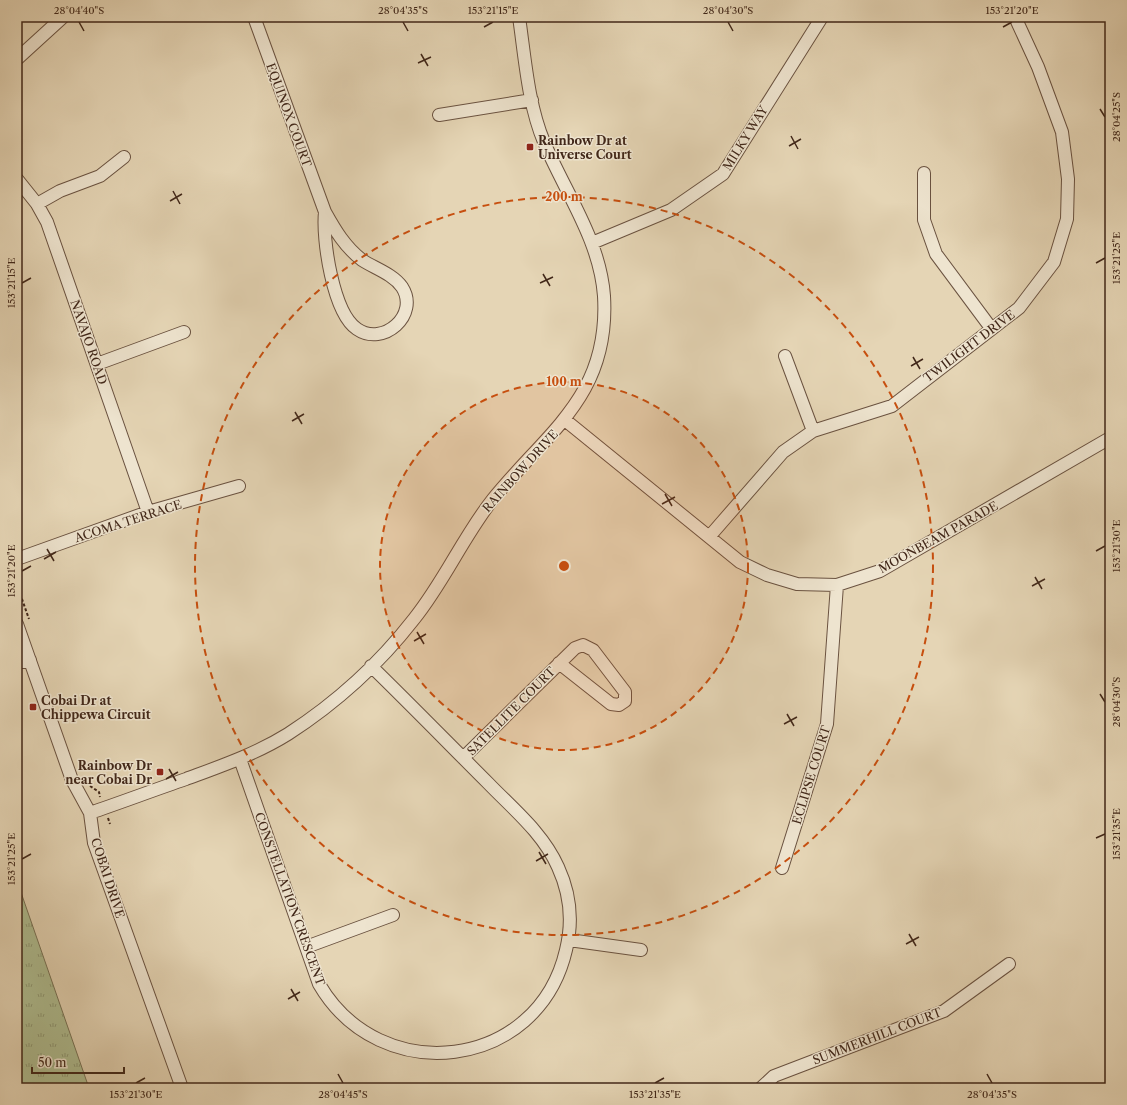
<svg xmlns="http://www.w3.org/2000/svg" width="1127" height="1105" font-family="'Libre Caslon Text',serif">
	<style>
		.park { fill: url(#park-tufts); stroke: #787256 }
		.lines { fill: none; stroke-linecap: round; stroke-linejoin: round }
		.minor-casing { stroke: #6a5240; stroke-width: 14 }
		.path { stroke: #412719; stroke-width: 2; stroke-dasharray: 3 2; stroke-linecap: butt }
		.minor { stroke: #eee4cf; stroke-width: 12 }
		.ticks { fill: none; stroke: #412719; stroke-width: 1.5 }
		.ring { fill: none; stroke: #c74f0f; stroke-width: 2; stroke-dasharray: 7 5 }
		.poi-dot { fill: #8f2418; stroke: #eee4cf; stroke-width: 1.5 }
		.labels { text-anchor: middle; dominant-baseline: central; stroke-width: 3; stroke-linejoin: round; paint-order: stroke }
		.street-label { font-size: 12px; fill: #412719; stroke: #eee4cf }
		.poi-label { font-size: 12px; font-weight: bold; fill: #412719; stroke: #eee4cf; text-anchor: start }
		.centre { fill: #c74f0f; stroke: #eee4cf; stroke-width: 2 }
		.ring-label { font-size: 12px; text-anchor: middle; font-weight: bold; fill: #c74f0f; stroke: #eee4cf; stroke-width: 3; stroke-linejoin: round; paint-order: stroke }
		.neatline { fill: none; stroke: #412719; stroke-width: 1.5 }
		.ticks-label { font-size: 10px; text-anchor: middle; fill: #412719 }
	</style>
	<defs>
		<pattern id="park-tufts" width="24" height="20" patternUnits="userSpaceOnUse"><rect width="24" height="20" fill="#afbe92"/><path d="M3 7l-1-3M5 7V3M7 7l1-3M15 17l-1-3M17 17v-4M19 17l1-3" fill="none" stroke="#909a76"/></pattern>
	</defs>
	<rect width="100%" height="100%" fill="#e5d5b5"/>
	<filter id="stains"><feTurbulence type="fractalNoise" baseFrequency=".005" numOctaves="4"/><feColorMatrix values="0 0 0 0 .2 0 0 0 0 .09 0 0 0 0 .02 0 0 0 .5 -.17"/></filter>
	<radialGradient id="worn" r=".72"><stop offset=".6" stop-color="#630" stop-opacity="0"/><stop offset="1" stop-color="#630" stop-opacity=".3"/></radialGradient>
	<path class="park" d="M17,881L89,1088H17Z"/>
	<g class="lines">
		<defs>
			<path id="minor" d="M254,17L325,212C335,230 345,247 362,260C374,268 393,274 402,287C420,315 383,347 357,329C333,313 322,239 325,212
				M17,59L63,17
				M439,115L532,100
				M924,173V220L936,254L991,328
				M17,179L37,204L47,222L148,512
				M37,204L60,191L100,176L124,157
				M592,243L671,210L723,174L822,17
				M785,356L813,431
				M97,364L184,332
				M565,420L740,562L767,575L797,584L837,585L880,571L1110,438
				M709,537L783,452L813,431L892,406L1019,308L1054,262L1067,219L1068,179L1062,132L1038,67L1015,17
				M17,559L148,512L239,486
				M17,624L72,780L90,813L94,843L182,1088
				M17,663L30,660
				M463,758L575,648L583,645L593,650L625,692V701L619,705L611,704L559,663
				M240,759L319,984C380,1089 538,1071 566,950C573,922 570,893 558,867C543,833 513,809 488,783C449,744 411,705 371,666
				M90,813C122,802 154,790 186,779C221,766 256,754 288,734C336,703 379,664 414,619C444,582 463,537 493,499C548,431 610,396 604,296C600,240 565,192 544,142C528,104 525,58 519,17
				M782,868L827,724L837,585
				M569,940L641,950
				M306,947L393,915
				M761,1088L774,1076L944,1011L1009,964"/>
		</defs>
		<use href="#minor" class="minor-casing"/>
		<path class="path" d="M20,570L17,585L29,619
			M90,786L99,792L100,797
			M108,818L110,824"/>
		<use href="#minor" class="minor"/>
	</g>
	<path class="ticks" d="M79,22L84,31M403,22L408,31M728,22L733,31M484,27L493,22M1003,27L1012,22M421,54L428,66M418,63L431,57M1100,109L1105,117M791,136L798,149M789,146L801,139M173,191L180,204M170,201L182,194M1096,263L1105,258M543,274L550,286M22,283L31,278M540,283L553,277M913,357L920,369M911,366L923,359M295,412L302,424M292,421L304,414M665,494L672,506M662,504L675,497M47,549L54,561M1096,551L1105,546M44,559L56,552M22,571L31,566M1035,577L1042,589M1032,586L1045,579M417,632L424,644M414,641L426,634M1100,694L1105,702M787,714L794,726M784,724L797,717M169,769L176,781M166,779L178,772M1096,838L1105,834M539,852L546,864M22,859L31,854M536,861L548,854M909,934L916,946M906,944L919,937M291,989L298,1001M288,999L300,992M338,1074L343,1083M987,1074L992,1083M136,1083L145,1078M655,1083L664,1078"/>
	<circle cx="564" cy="566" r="184" fill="#c74f0f" fill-opacity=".12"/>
	<g class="ring">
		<circle cx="564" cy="566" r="184"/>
		<circle cx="564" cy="566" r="369"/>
	</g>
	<g class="poi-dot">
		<rect x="526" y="143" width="8" height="8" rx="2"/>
		<rect x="29" y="703" width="8" height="8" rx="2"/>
		<rect x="156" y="768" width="8" height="8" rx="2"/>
	</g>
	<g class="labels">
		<g class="street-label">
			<text transform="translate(289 115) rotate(70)">EQUINOX COURT</text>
			<text transform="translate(745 138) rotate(-58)">MILKY WAY</text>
			<text transform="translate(89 342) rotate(71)">NAVAJO ROAD</text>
			<text transform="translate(969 346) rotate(-37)">TWILIGHT DRIVE</text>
			<text transform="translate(520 471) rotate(-48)">RAINBOW DRIVE</text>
			<text transform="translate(128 521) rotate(-18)">ACOMA TERRACE</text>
			<text transform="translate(938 537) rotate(-29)">MOONBEAM PARADE</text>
			<text transform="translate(511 711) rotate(-45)">SATELLITE COURT</text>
			<text transform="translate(811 775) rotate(-73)">ECLIPSE COURT</text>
			<text transform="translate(108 878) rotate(72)">COBAI DRIVE</text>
			<text transform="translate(290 899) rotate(70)">CONSTELLATION CRESCENT</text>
			<text transform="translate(877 1036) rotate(-21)">SUMMERHILL COURT</text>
		</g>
		<g class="poi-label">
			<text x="538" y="140">Rainbow Dr at<tspan x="538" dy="14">Universe Court</tspan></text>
			<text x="41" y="700">Cobai Dr at<tspan x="41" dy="14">Chippewa Circuit</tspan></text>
			<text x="152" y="765" text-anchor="end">Rainbow Dr<tspan x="152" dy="14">near Cobai Dr</tspan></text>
		</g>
	</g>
	<circle cx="564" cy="566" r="6" class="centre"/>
	<g class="ring-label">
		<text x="564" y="201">200 m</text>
		<text x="564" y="386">100 m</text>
	</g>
	<rect width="1127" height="1105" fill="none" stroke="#e5d5b5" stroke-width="44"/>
	<path d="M32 1067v6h92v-6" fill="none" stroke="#412719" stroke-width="2"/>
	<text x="38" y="1067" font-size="12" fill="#412719" stroke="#eee4cf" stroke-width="3" paint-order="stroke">50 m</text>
	<rect x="22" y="22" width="1083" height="1061" class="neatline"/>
	<g class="ticks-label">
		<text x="79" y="14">28°04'40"S</text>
		<text x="403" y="14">28°04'35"S</text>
		<text x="493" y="14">153°21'15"E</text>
		<text x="728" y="14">28°04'30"S</text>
		<text x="1012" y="14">153°21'20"E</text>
		<text transform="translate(1116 117) rotate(-90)" y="4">28°04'25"S</text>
		<text transform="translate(1116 258) rotate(-90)" y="4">153°21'25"E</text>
		<text transform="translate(11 283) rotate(-90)" y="4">153°21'15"E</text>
		<text transform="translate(1116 546) rotate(-90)" y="4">153°21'30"E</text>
		<text transform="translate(11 571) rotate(-90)" y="4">153°21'20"E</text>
		<text transform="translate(1116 702) rotate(-90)" y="4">28°04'30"S</text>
		<text transform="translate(1116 834) rotate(-90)" y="4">153°21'35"E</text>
		<text transform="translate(11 859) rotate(-90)" y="4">153°21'25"E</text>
		<text x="136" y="1098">153°21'30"E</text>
		<text x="343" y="1098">28°04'45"S</text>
		<text x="655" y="1098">153°21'35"E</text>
		<text x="992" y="1098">28°04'35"S</text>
	</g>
	<rect width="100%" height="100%" filter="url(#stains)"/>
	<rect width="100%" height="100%" fill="url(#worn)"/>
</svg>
